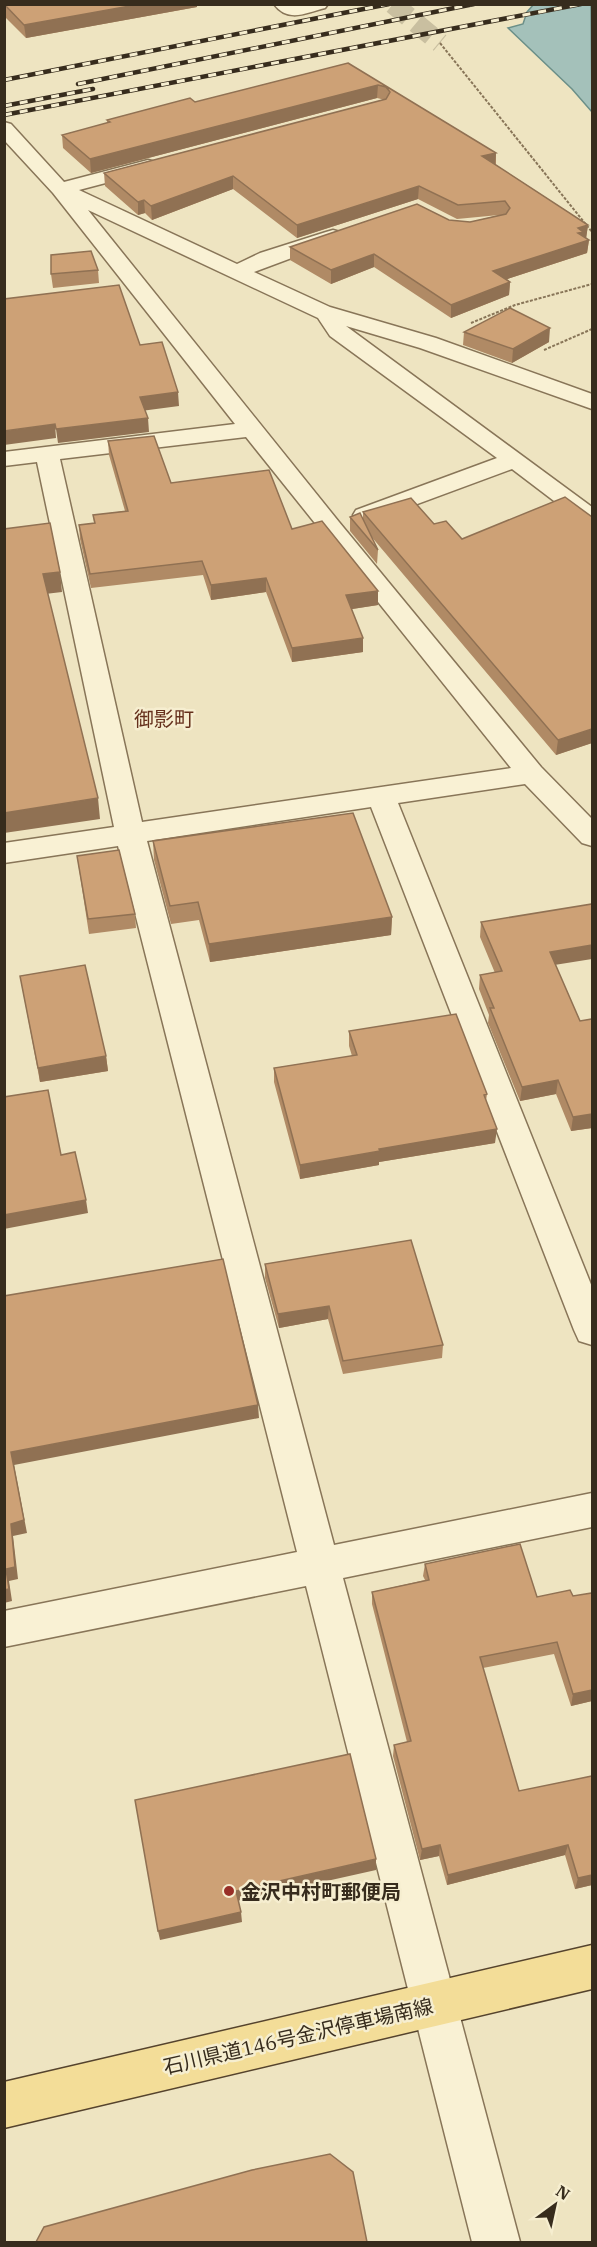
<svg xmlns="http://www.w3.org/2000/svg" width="597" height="2247" font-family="'IBM Plex Serif','Noto Sans JP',serif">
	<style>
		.water { fill: #a4c1ba; stroke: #6b8f88; stroke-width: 1.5 }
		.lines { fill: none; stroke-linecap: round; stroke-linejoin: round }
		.minor-tunnel { stroke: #c9bfa0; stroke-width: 20; stroke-dasharray: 20 10; stroke-linecap: butt }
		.minor-casing { stroke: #887558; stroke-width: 3 }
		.major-casing { stroke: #55432d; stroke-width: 3 }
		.path { stroke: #887558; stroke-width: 2; stroke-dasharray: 3 1.5; stroke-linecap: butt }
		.minor { fill: #f9f1d4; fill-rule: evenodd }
		.major { fill: #f3dd98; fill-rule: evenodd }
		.rail-casing { stroke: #372c1d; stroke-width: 4.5 }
		.rail { stroke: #f6eed0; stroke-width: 3; stroke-dasharray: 8; stroke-linecap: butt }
		.wall { fill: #b08a65 }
		.shaded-wall { fill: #907153 }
		.building { fill: #cda176; stroke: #907153; stroke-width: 1.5 }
		.poi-dot { fill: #982f27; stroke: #f6eed0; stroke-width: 2 }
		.labels { text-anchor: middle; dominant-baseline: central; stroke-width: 5; stroke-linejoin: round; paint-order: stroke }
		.quarter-label { font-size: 20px; fill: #65301c; stroke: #f6eed0 }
		.near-poi-label { font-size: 20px; font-weight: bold; fill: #372c1d; stroke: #f6eed0; text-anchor: start }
		.near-street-label { font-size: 20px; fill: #372c1d; stroke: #f6eed0 }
	</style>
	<rect width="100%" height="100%" fill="#eee4c1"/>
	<path class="water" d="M534,4L591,5L592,112L572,89L508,28L523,24L527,12Z"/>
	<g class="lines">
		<path class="minor-tunnel" d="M393,4L440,43"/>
		<defs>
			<path id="minor" d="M274,4H328L325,8C306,13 288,23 274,4Z
				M4,122L11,124L64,182L148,160L155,162L158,166L155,170L79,190L237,264L260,253L326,232L333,230L340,232L344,236L340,240L254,272L330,307L436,338L592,394V409L420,348L346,326L592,507V525L583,523L512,469L374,520L365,522L356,520L353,515L356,510L497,458L330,336L318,318L88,210L339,522L541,767L592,819V846L582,843L525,784L398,803L592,1287V1345L579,1341L574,1330L371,807L147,841L334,1545L592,1493V1527L343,1578L520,2242H472L306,1586L4,1647V1611L297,1552L118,846L4,863V843L114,827L37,462L4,466V452L235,424L53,193L4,140ZM246,437L511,768L142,822L60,459Z"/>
			<path id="major" d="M592,1945V1989L4,2128V2082Z"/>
		</defs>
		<use href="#minor" class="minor-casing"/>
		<use href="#major" class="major-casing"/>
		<path class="path" d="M440,43L592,232
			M471,323L515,305L592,284
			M544,350L592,329"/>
		<use href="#minor" class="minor"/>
		<use href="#major" class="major"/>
		<defs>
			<path id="rail" d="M4,80L389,4
				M78,84L474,4
				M4,106L93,89
				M4,115L581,4"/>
		</defs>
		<use href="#rail" class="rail-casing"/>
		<use href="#rail" class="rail"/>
	</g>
	<path class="wall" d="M4,4H197V7L26,38L4,16Z
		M348,63L496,153V165L588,225L586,238L589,240L587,253L507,279L510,282L509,295L451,318L374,267L331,284L290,260V247L449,220L470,222L499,215L457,219L418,199L297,238L233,189L152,220L145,213L138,215L105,186L104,173L385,100L377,98L91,173L63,148L62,135L107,123V120L195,102Z
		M98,270L99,283L53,288L51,274Z
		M464,332L549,342L512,363L463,345Z
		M108,441L171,483L292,529L378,605L352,609L363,652L292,662L266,592L211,600L203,575L91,588L80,539L79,525L94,523L93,515L125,511L109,455Z
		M363,512L434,524L462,539L592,517V743L556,755L370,535L378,550L377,564L350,531V517L363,520Z
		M153,841L392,917L391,935L210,962L199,920L171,924L154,860Z
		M77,856L135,914L136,928L89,934Z
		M481,922L555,965L580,1021L592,1019V1128L571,1131L556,1094L520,1101L488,1023L489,1015L479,989L480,975L495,973L480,937Z
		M20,976L106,1056L108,1071L40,1082Z
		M349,1031L487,1094L486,1101L495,1143L379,1162V1165L300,1179L274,1082V1068L352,1056L349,1046Z
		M265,1264L443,1345L442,1358L343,1374L328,1319L279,1328L265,1278Z
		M425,1564L537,1597L592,1701L571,1706L554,1654L483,1668L519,1791L592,1776V1885L575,1889L565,1855L447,1885L439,1856L420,1860L393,1756L394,1745L407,1742L372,1604V1592L425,1580L423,1576Z"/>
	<path class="shaded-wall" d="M141,4H197V7L26,38L24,25Z
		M378,85L377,98L91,173L90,159Z
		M496,153L495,166L482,156Z
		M233,176V189L152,220L151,206Z
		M419,186L418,199L297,238V225Z
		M144,200L145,213L138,215V202Z
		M588,225L586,239L589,240L587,253L492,284L493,271L578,228Z
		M374,254V267L331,284V270Z
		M510,282L509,295L451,318V305Z
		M550,328L549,342L512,363L513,349Z
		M178,392L179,406L141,411L140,397Z
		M148,418L149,432L58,443L56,429Z
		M55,424L56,438L4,445V431Z
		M60,572L62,592L45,594L43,574Z
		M266,578V592L211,600V585Z
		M378,591V605L346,610V595Z
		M363,638V652L292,662V648Z
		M592,729V743L556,755L558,740Z
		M98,798L100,819L4,833V813Z
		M392,917L391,935L210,962L209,944Z
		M592,945V959L548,966L550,952Z
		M106,1056L108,1071L40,1082L38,1068Z
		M558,1080L556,1094L520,1101L522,1087Z
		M592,1114V1128L571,1131L573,1117Z
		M497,1129L495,1143L379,1162V1165L300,1179V1165L379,1149Z
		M86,1200L88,1213L4,1229V1215Z
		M329,1306L328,1319L279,1328L278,1314Z
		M258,1405L259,1418L14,1465L27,1533L13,1536L18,1579L9,1581L12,1601L4,1603V1590L11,1524V1452Z
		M592,1690V1701L571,1706L573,1694Z
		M440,1845L439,1856L420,1860L422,1849Z
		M568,1845L565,1855L447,1885L448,1875Z
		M376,1859V1870L237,1901L236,1891Z
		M592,1875V1885L575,1889L578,1878Z
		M241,1912L242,1922L160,1940L158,1931Z"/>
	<path class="building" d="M4,4H141L24,25Z
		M348,63L496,153L482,156L588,225L578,228L583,232L578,233L589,240L493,271L510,282L451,305L374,254L331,270L290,247L417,204L449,220L470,222L506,214L510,208L505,201L458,205L419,186L297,225L233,176L151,206L144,200L138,202L104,173L386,99L390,92L386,87L378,85L90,159L62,135L110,122L107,120L190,98L195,102Z
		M91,251L98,270L51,274V255Z
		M119,285L140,345L162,342L178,392L140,397L148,418L56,429L55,424L4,431V299Z
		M510,308L550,328L513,349L464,332Z
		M154,436L171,483L269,470L292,529L322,521L378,591L346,595L363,638L292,648L266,578L211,585L202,561L90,574L79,525L95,523L93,515L128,511L108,441Z
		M565,497L592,517V729L558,740L363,512L411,498L434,524L446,521L462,539Z
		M360,513L378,550L350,517Z
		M50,523L60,572L43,574L98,798L4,813V529Z
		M353,813L392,917L209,944L198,902L170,906L153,841Z
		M119,850L135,914L88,919L77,856Z
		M592,904V945L550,952L580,1021L592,1019V1114L573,1117L558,1080L522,1087L490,1008H494L480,975L502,971L481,922Z
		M85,965L106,1056L38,1068L20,976Z
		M456,1014L487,1094L484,1095L497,1129L379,1149L380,1151L300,1165L274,1068L357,1055L349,1031Z
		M48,1090L61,1155L75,1152L86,1200L4,1215V1097Z
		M411,1240L443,1345L343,1361L329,1306L278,1314L265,1264Z
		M223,1259L258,1405L11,1452L24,1520L11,1524L15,1567L6,1569L9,1589L4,1590V1296Z
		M520,1544L537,1597L570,1590L573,1596L592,1593V1690L573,1694L557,1642L480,1657L519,1791L592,1776V1875L578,1878L568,1845L448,1875L440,1845L422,1849L394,1745L411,1741L372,1592L429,1580L425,1564Z
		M350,1754L376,1859L236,1891L241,1912L158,1931L135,1800Z
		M330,2154L353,2172L367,2242H36L44,2227L252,2170Z"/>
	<circle class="poi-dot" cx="229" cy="1891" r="6"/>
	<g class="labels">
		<g class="quarter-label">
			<text x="164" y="718">御影町</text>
		</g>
		<g class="near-poi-label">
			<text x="241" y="1891">金沢中村町郵便局</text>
		</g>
		<g class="near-street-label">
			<text transform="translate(298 2036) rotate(-13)">石川県道146号金沢停車場南線</text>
		</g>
	</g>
	<rect width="597" height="2247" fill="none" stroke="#372c1d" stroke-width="12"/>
	<g transform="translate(555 2205) rotate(33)" stroke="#f6eed0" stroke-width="4.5" paint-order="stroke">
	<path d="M0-4.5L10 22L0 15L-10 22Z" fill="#372c1d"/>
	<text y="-9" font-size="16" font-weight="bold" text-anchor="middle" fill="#372c1d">N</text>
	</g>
</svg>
